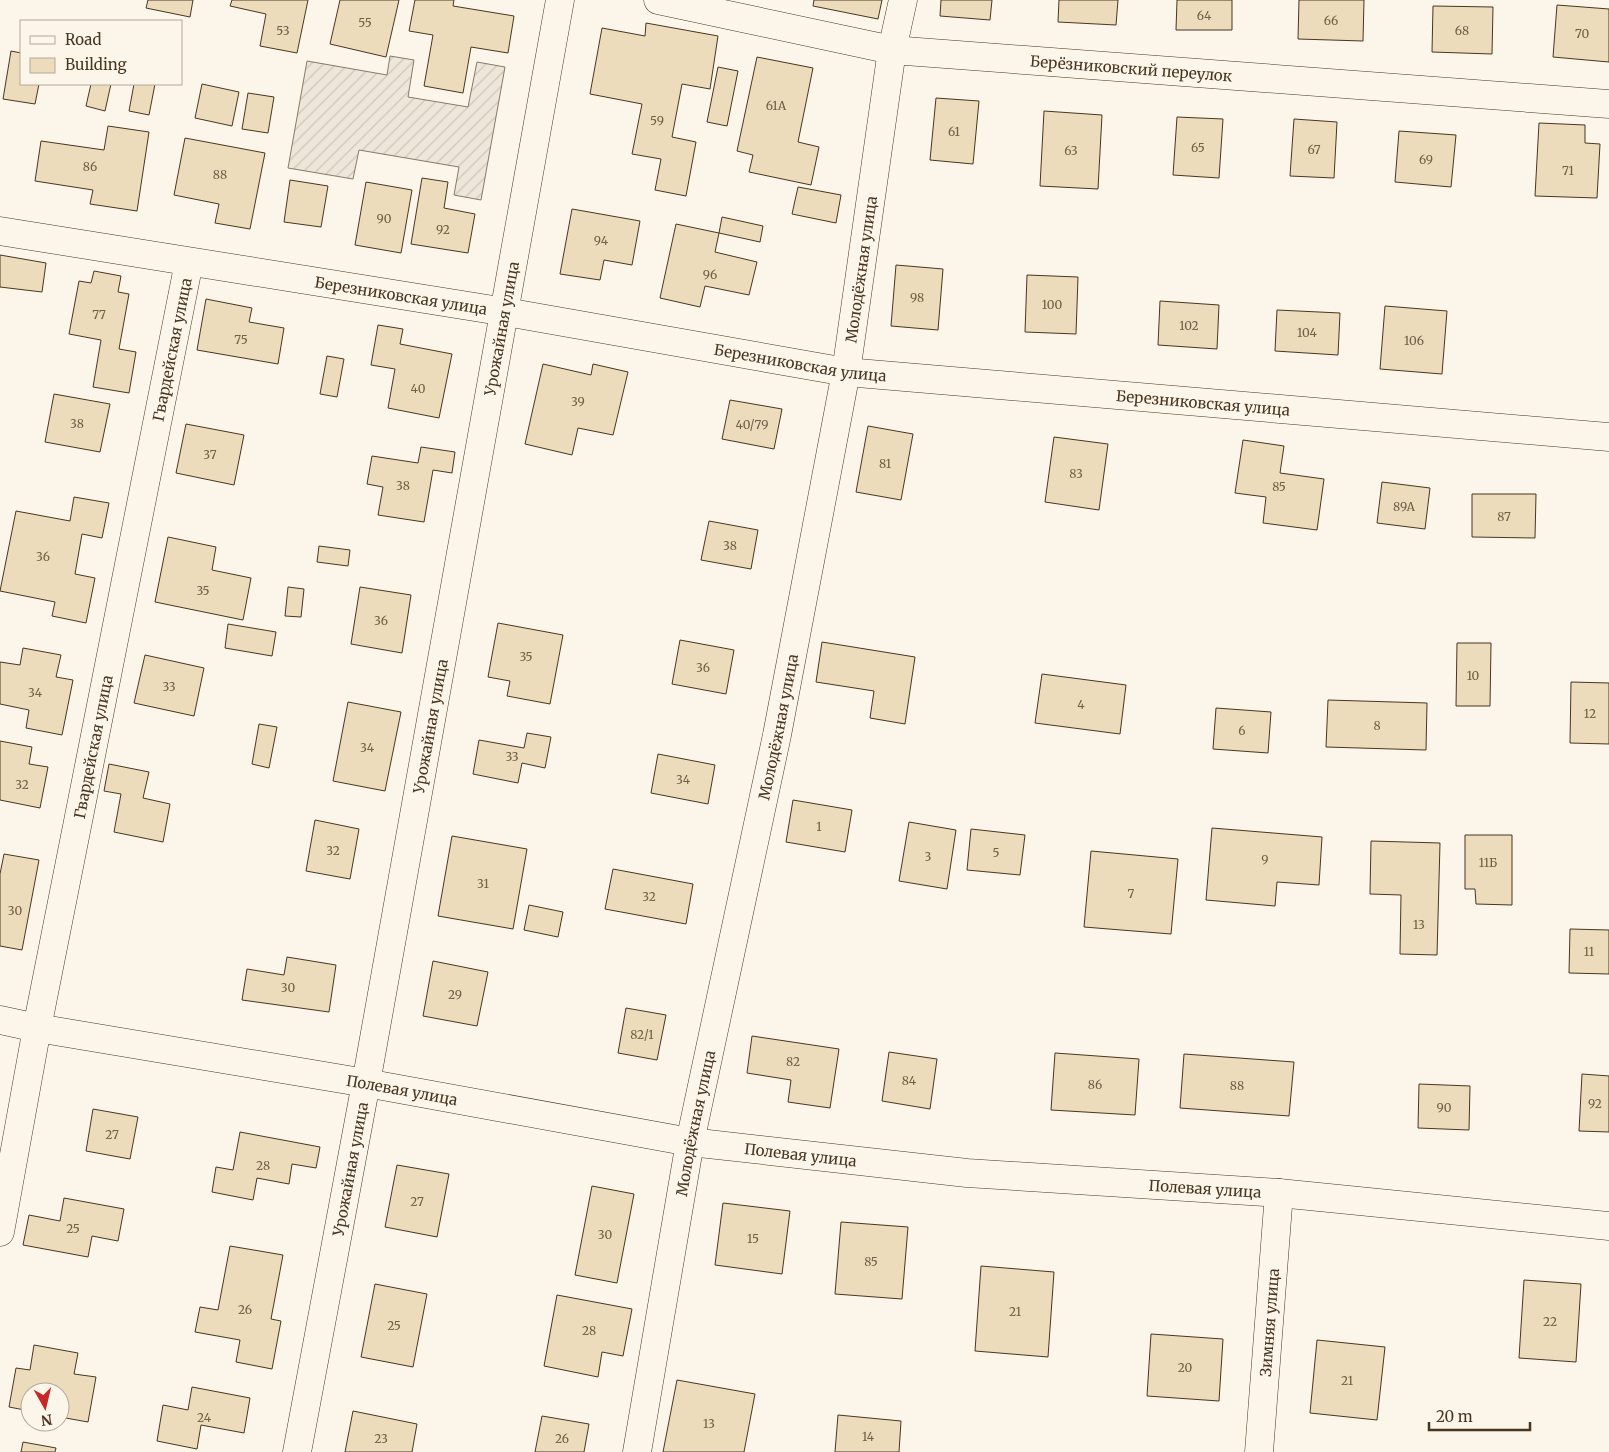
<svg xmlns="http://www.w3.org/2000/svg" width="1609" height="1452" font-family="Merriweather,serif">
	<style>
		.garden { fill: url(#garden-furrows); stroke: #887966 }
		.building { fill: #ecdcbc; stroke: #4a3520 }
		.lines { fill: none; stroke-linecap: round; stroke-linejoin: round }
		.minor-casing { stroke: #4a3520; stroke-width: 29 }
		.minor { stroke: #fbf6e9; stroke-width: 28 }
		.labels { text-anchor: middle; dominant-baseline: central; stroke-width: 4; stroke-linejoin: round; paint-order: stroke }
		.number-label { font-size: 12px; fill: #725f47 }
		.street-label { font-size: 15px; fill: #4a3520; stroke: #fbf6e9 }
	</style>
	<defs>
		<pattern id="garden-furrows" width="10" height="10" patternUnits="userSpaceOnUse" patternTransform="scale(1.25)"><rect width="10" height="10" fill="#ede6d9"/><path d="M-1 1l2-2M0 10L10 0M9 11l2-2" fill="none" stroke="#cdc6ba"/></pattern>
	</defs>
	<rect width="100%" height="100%" fill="#fbf6e9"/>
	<path class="garden" d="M390,56L414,60L408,97L468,107L477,62L505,67L481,200L454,195L459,167L359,150L353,179L288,168L307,61L387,75Z"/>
	<path class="building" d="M148,0H193L190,17L146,8Z
		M232,0H308L297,53L260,46L266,14L230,6Z
		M340,0H399L386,57L330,44Z
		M415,0H454L453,6L514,16L508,53L471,47L463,93L424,86L433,35L409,31Z
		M814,0H882L878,19L813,6Z
		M941,0H992L990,20L940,16Z
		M1059,0H1118L1116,25L1058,22Z
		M1177,0H1232V30H1176Z
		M1299,0H1364L1363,41L1298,39Z
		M1557,5L1609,9V62L1553,57Z
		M1433,6L1493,7L1492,54L1432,52Z
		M646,23L718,36L710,89L682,84L672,137L696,142L686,196L655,190L661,159L632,154L642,104L590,94L602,28L645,36Z
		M11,51L21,53V84H39L35,104L3,99Z
		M757,57L813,68L798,142L819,147L811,185L749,172L753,155L737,151Z
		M718,67L738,71L727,126L707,122Z
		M91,84H111L105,111L86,106Z
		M134,84H155L149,115L129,111Z
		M202,84L239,92L232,126L195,118Z
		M248,93L274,97L268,133L242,129Z
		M936,98L979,101L973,164L930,160Z
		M1044,111L1102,115L1098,189L1040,186Z
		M1177,117L1223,119L1219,178L1173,175Z
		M1294,119L1337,122L1334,178L1290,176Z
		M1539,123L1585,125V143L1600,144L1597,198L1535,196Z
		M108,126L149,132L137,211L90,204L93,190L35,181L41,141L104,150Z
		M1399,131L1456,135L1451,187L1395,182Z
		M185,138L265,153L250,229L215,223L219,204L174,195Z
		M422,178L448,182L444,208L475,214L468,253L411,244Z
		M290,180L328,186L321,227L284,222Z
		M366,182L412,190L401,253L355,245Z
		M798,187L841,195L836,223L792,214Z
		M572,209L640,221L632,265L604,260L600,280L560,274Z
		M722,217L763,226L760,242L719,233Z
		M676,224L719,233L715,252L757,262L749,295L705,286L700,307L660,298Z
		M0,255L46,263L42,292L0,287Z
		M896,265L943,269L938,330L891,326Z
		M94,271L121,276L118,292L129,294L119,349L136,352L129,393L93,387L101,340L69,334L79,281L91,283Z
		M1027,275L1078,277L1076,334L1025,332Z
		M206,299L252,308L249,322L284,328L278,364L197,350Z
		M1160,301L1219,305L1217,349L1158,345Z
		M1385,306L1447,311L1442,374L1380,369Z
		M1277,310L1340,313L1338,355L1275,351Z
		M378,325L403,329L400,344L452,354L439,418L388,408L395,369L371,365Z
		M327,356L344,359L337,397L320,394Z
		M543,364L591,375L593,364L628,372L613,435L578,428L572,455L525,444Z
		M54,394L110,404L100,452L45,442Z
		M730,400L782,409L774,449L722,439Z
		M186,424L244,435L234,485L176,473Z
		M868,426L913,434L901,500L856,492Z
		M1054,437L1108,444L1099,510L1045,502Z
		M1243,440L1284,446L1280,473L1324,479L1317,530L1263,523L1266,497L1235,493Z
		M421,447L455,452L452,473L433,470L424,522L378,515L383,487L367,484L372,456L418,463Z
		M1382,482L1430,488L1425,529L1377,523Z
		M1472,494H1536L1535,538L1472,537Z
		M74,497L109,503L102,538L82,534L75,574L95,578L86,623L52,616L55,602L0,591L16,511L70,521Z
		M709,521L758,530L751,569L701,560Z
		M168,537L216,547L212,570L251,578L243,620L155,602Z
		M319,546L350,550L348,566L317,562Z
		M288,587L304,589L301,617L285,616Z
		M360,587L411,595L402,653L351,644Z
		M498,623L563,635L550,704L507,696L510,681L488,677Z
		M228,624L276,632L272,656L225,648Z
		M680,640L734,650L726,694L672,684Z
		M822,642L915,657L905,724L870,718L874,691L816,682Z
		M1457,643H1491L1490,706H1456Z
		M23,648L61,655L56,677L73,680L62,735L26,728L29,710L0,704V662L20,665Z
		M145,655L204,668L194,716L134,703Z
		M1042,674L1126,685L1120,734L1035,723Z
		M1571,682L1609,683V744L1570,743Z
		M1328,700L1427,703L1426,750L1326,747Z
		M348,702L401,712L385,791L333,781Z
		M1216,708L1271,712L1268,753L1213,749Z
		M259,724L277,727L269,768L252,764Z
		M527,733L551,737L545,768L522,763L518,783L473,774L479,740L524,748Z
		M0,741L32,747L29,764L48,767L40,808L0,800Z
		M658,754L715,765L708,804L651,793Z
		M109,764L149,772L143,798L170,804L163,842L114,832L121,794L104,791Z
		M793,800L852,810L845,852L786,842Z
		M315,820L359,829L350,879L306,871Z
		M909,822L956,830L947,889L899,881Z
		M1212,828L1322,837L1319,885L1277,882L1275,906L1206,900Z
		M971,829L1025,835L1020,875L967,870Z
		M1465,835H1512V905L1476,904L1475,889H1465Z
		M452,836L527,849L513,929L438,916Z
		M1371,841L1440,843L1437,955L1400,954L1401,895L1370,894Z
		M1091,851L1178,859L1171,934L1084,927Z
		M4,854L39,860L22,950L0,946V874Z
		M613,869L693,884L686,924L605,909Z
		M529,905L563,912L558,937L524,930Z
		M1570,929L1609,930V974L1569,973Z
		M287,957L336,965L329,1012L242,1000L247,969L284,975Z
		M433,961L488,972L477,1026L423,1016Z
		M626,1008L666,1015L657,1060L618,1053Z
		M752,1036L839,1049L830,1108L788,1102L791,1080L747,1073Z
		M889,1052L937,1059L930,1109L882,1101Z
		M1055,1053L1139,1059L1135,1115L1051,1110Z
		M1184,1054L1294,1062L1289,1116L1180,1108Z
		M1582,1074L1609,1076V1132L1579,1131Z
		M1419,1084L1470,1086L1469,1130L1418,1128Z
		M93,1109L138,1117L130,1159L86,1151Z
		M240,1132L320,1147L316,1168L292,1164L289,1184L257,1178L253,1200L212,1192L216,1167L233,1170Z
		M397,1165L449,1174L437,1237L385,1227Z
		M592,1186L634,1194L617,1283L575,1275Z
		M64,1198L124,1209L118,1241L92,1236L88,1257L23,1245L29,1215L60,1221Z
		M723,1203L790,1211L782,1274L715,1265Z
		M841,1222L908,1227L902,1299L835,1294Z
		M230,1246L283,1255L271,1319L281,1321L272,1369L236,1362L240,1340L195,1332L200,1307L218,1310Z
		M981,1266L1054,1272L1048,1357L975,1351Z
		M1524,1280L1581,1284L1576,1362L1519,1358Z
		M375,1284L427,1294L413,1367L361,1357Z
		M557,1295L632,1309L623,1356L602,1352L598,1377L544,1366Z
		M1151,1334L1223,1339L1219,1401L1147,1396Z
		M1317,1340L1385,1347L1377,1420L1310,1413Z
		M34,1345L78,1353L74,1374L96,1377L88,1422L60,1417V1392H30V1411L9,1407L16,1368L30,1370Z
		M677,1380L755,1394L744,1452H663Z
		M192,1387L250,1398L244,1433L201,1425L197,1449L157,1441L163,1405L188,1410Z
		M353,1411L417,1424L412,1452H345Z
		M838,1415L901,1421L899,1452H835Z
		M542,1416L589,1424L584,1452H535Z
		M23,1442L56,1448L55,1452H21Z"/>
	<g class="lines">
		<defs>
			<g id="minor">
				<path id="s1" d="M658,0L892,50L1609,104"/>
				<path id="s2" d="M0,231L506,312L846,372L1609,437"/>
				<path id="s3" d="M0,1020L37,1028L366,1083L690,1142L967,1173L1279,1193L1609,1226"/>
				<path id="s4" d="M0,1232L37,1028L189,262"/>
				<path id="s5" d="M297,1452L366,1083L560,0"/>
				<path id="s6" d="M637,1452L690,1142L777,735L846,372L892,50L903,0"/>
				<path id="s7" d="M1259,1452L1279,1193"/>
			</g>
		</defs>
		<use href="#minor" class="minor-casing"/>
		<use href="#minor" class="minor"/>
	</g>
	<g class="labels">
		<g class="number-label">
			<text x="1204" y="15">64</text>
			<text x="1331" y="20">66</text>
			<text x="365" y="22">55</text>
			<text x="283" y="30">53</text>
			<text x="1462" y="30">68</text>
			<text x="1582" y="33">70</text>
			<text x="776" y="105">61А</text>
			<text x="657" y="120">59</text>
			<text x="954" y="131">61</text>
			<text x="1198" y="147">65</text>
			<text x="1314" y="149">67</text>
			<text x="1071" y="150">63</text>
			<text x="1426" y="159">69</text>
			<text x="90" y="166">86</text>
			<text x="1568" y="170">71</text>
			<text x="220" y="174">88</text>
			<text x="384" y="218">90</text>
			<text x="443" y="229">92</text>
			<text x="601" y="240">94</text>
			<text x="710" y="274">96</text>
			<text x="917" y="297">98</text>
			<text x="1052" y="304">100</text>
			<text x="99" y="314">77</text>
			<text x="1189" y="325">102</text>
			<text x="1307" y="332">104</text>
			<text x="241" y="339">75</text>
			<text x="1414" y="340">106</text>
			<text x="418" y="388">40</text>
			<text x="578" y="401">39</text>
			<text x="77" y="423">38</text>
			<text x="752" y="424">40/79</text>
			<text x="210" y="454">37</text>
			<text x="885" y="463">81</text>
			<text x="1076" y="473">83</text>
			<text x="403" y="485">38</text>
			<text x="1279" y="486">85</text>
			<text x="1404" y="506">89А</text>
			<text x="1504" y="516">87</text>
			<text x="730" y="545">38</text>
			<text x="43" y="556">36</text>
			<text x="203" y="590">35</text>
			<text x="381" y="620">36</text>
			<text x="526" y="656">35</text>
			<text x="703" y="667">36</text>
			<text x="1473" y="675">10</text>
			<text x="169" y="686">33</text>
			<text x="35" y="692">34</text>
			<text x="1081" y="704">4</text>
			<text x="1590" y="713">12</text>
			<text x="1377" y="725">8</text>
			<text x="1242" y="730">6</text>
			<text x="367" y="747">34</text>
			<text x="512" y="756">33</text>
			<text x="683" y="779">34</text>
			<text x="22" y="784">32</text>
			<text x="819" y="826">1</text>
			<text x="333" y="850">32</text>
			<text x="996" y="852">5</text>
			<text x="928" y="856">3</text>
			<text x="1265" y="859">9</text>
			<text x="1488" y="862">11Б</text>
			<text x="483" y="883">31</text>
			<text x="1131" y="893">7</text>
			<text x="649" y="896">32</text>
			<text x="15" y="910">30</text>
			<text x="1419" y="924">13</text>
			<text x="1589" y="951">11</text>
			<text x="288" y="987">30</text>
			<text x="455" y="994">29</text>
			<text x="642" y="1034">82/1</text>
			<text x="793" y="1061">82</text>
			<text x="909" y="1080">84</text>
			<text x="1095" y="1084">86</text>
			<text x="1237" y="1085">88</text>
			<text x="1595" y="1103">92</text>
			<text x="1444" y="1107">90</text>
			<text x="112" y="1134">27</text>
			<text x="263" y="1165">28</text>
			<text x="417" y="1201">27</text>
			<text x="73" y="1228">25</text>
			<text x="605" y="1234">30</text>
			<text x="753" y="1238">15</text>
			<text x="871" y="1261">85</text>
			<text x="245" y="1309">26</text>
			<text x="1015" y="1311">21</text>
			<text x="1550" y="1321">22</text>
			<text x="394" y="1325">25</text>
			<text x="589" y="1330">28</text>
			<text x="1185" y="1367">20</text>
			<text x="1347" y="1380">21</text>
			<text x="204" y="1417">24</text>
			<text x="709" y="1423">13</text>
			<text x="868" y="1436">14</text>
			<text x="381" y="1438">23</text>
			<text x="562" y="1438">26</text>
		</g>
		<g class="street-label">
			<text stroke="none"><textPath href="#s1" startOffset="479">Берёзниковский переулок</textPath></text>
			<text stroke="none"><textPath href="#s6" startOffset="1204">Молодёжная улица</textPath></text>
			<text stroke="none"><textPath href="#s2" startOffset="406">Березниковская улица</textPath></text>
			<text stroke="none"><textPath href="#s5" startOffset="1142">Урожайная улица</textPath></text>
			<text stroke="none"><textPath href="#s4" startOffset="899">Гвардейская улица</textPath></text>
			<text stroke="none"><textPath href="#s2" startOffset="811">Березниковская улица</textPath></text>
			<text stroke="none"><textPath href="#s2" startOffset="1216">Березниковская улица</textPath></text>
			<text stroke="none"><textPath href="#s5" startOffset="738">Урожайная улица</textPath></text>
			<text stroke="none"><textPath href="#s6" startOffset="739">Молодёжная улица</textPath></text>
			<text stroke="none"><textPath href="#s4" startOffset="494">Гвардейская улица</textPath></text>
			<text stroke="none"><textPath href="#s3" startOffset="408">Полевая улица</textPath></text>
			<text stroke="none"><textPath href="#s6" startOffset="334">Молодёжная улица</textPath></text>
			<text stroke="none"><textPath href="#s3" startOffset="812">Полевая улица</textPath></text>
			<text stroke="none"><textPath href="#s5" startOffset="288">Урожайная улица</textPath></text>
			<text stroke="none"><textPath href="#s3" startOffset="1218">Полевая улица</textPath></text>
			<text stroke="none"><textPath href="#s7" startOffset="130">Зимняя улица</textPath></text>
		</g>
	</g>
	<rect x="20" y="20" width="162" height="65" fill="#fbf6e9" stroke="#b4a999"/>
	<rect x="30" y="36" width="25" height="8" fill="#fbf6e9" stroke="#b4a999"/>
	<text x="65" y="45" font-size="15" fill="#4a3520">Road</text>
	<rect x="30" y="58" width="25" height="15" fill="#ecdcbc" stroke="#b4a999"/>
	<text x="65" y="70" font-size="15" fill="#4a3520">Building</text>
	<g transform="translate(45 1407) rotate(172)"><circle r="24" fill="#fbf6e9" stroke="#b4a999"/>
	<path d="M0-4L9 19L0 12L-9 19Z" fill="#c62828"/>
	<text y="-8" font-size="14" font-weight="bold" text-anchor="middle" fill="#4a3520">N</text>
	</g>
	<path d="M1429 1422v8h101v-8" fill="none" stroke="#4a3520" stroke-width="2.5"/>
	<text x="1436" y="1422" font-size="15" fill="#4a3520" stroke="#fbf6e9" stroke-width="4" paint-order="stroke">20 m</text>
</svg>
